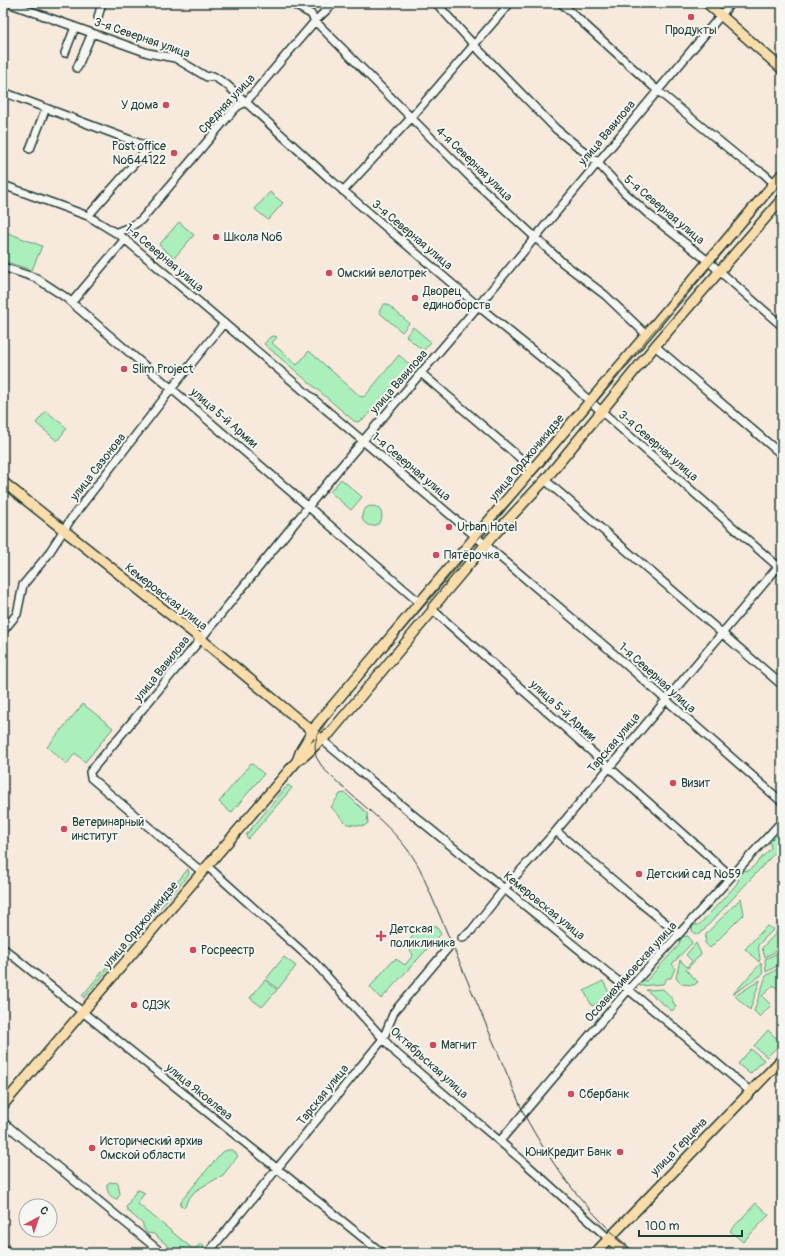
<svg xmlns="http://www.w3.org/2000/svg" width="785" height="1256" font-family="Pangolin,sans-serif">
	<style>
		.green { fill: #abf0bc; stroke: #659678 }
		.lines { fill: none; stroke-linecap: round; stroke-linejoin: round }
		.minor-casing { stroke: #1f3d34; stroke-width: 10 }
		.major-casing { stroke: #1f3d34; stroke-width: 12 }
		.minor { stroke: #f6f6f2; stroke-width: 7 }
		.major { stroke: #fbddab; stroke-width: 9 }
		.tram { stroke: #1f3d34; stroke-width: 1 }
		.poi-dot { fill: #d1495b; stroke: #f6f6f2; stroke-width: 1.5 }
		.labels { text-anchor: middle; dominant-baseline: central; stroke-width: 4; stroke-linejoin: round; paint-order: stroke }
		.poi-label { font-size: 12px; fill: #1f3d34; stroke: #f6f6f2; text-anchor: start }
		.street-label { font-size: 12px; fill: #1f3d34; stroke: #f6f6f2 }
	</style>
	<rect width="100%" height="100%" fill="#f8e9dd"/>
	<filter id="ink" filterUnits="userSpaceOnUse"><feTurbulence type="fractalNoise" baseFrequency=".025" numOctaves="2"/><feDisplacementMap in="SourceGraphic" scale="8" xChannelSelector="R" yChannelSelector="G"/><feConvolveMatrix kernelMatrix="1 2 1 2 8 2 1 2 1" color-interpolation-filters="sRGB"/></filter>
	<g filter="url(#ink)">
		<path class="green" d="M270,192L283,203L268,220L255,209Z
			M179,222L194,235L174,258L159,245Z
			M3,231L42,246L32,270L3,261Z
			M384,304H387L409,323L402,332L381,314L379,311Z
			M413,327L431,342L423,351L406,336Z
			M274,336L277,337L272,343L297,365L309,351L361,397L365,396L399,355L410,365L365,418L358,422L354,421L264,344L270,337Z
			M46,411L67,428L57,441L36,423Z
			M341,479L362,497L351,510L330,492Z
			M362 516a10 10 0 1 1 20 0a10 10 0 1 1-20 0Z
			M83,704L113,728L85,762L75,753L67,764L47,747Z
			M251,763L264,774L231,813L219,802Z
			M288,785L292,788L248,839L246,835Z
			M345,793L367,813L368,823L364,826L347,824L331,807L340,794Z
			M782,825V845L700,934L693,933L692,929L693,925H699L735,886L739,880L736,875L741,870L749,871L771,848L769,839Z
			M188,869L189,874L84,998L82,996Z
			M741,898L744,914L710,948L705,943L706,934Z
			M422,924L436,926L441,934L381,999L370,987L391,962L396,959L405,965L413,955C404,942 413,935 422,924Z
			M767,926L774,929L758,945L760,959L759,962L745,949Z
			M778,931H782V948L765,957L762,948Z
			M688,936L692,943L672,964L675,968L671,978H667L663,984L640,986L637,984L641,980L646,981L679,945L681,937Z
			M696,943L701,954L686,970L698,982L694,985L681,984L676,978L680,960L687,967L692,961L686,955Z
			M782,951V963L766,972L765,959Z
			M284,957L296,966L278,989L266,979Z
			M761,963L763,974L733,994Z
			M782,966V994L774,985L762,996L771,1005L760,1017L754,1011L766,976Z
			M265,980L277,990L262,1007L250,998Z
			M760,980L750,1010L735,996Z
			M603,981L611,996L592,1006L584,991Z
			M663,989L670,996L676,1007L672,1011L646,990Z
			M768,1030L781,1043L767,1057L754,1046Z
			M751,1049L764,1060L750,1074L738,1064Z
			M227,1150H233L238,1156L223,1175L195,1191L187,1201L185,1207L180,1205L181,1201L221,1153Z
			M110,1182L118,1183L120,1194L117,1199C110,1198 106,1191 107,1184Z
			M139,1190L145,1193L137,1203L194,1250L201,1243L204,1245V1249L201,1253H176L154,1234L147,1233L143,1227V1224L128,1211L126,1207L136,1191Z
			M756,1203L769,1215L743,1242L730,1231Z"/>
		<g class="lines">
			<defs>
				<path id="minor" d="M8,3L148,53L175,58L207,77L213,76L227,85L332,181L478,306L558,371L584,396L782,570
					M291,3L311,14L315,21L472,179L563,263L605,295L647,335
					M436,3L474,45L556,129L597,162L624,192L647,213L708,261L782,326
					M561,3L657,90L746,163L763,173L774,183
					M98,17L102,3
					M65,53L75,27
					M77,68L92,33
					M3,92L149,147L88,216
					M30,149L46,108
					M3,185L88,216L121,236L605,646L782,802
					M343,191L411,118L510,3
					M117,232L130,227L141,220L232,112L238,106L246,102L315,21L334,3
					M3,267L36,278L65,297L420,603
					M72,302L125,239
					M655,346L782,455
					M421,373L533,469
					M545,480L782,685
					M433,610L731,876
					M3,631L17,614L23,585L47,556L71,519L172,388L224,323
					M321,739C463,858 610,971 751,1092
					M556,831L627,892L679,934
					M207,866L315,963L396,1053L524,1162L608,1238
					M202,872L91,778L90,772L195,646L338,470L473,312L731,3
					M462,938L471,931L504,889L556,831L782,562
					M3,948L382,1253
					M3,1122L162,1253
					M500,1141L628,990L782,821
					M3,1248L10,1253
					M208,1253L383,1039L394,1012L448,948"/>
				<path id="major" d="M707,3L782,69
					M3,482L201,639L317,735
					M297,761L301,750L317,724L782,174
					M3,1105L297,761C310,754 316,741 329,734L433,610V607L491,538L545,480L655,346L782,199
					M608,1238L626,1253
					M595,1253L782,1059"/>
			</defs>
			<use href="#minor" class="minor-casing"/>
			<use href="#major" class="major-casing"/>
			<use href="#minor" class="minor"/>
			<use href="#major" class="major"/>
			<path class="tram" d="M636,1253C589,1215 552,1167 524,1114L420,869C398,827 355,802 323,768L316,757L315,746L317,736L327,721L484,532L543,466L651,334L782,183"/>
		</g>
	</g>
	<g class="poi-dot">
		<circle cx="691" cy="17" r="4"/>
		<circle cx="166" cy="105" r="4"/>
		<circle cx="174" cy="153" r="4"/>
		<circle cx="216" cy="237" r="4"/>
		<circle cx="329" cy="273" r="4"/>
		<circle cx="415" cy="298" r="4"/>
		<circle cx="124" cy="369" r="4"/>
		<circle cx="449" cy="527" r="4"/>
		<circle cx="436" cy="555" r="4"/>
		<circle cx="673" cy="783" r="4"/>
		<circle cx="64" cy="829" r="4"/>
		<circle cx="639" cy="874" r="4"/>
		<path d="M379 930h4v4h4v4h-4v4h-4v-4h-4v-4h4z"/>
		<circle cx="193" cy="950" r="4"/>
		<circle cx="134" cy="1005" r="4"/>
		<circle cx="433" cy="1045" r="4"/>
		<circle cx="571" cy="1094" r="4"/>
		<circle cx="92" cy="1148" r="4"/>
		<circle cx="620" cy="1152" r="4"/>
	</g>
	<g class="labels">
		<g class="poi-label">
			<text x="691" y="30" text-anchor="middle">Продукты</text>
			<text x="158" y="105" text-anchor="end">У дома</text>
			<text x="166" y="146" text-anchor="end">Post office<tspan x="166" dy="14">№644122</tspan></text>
			<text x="224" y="237">Школа №6</text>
			<text x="337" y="273">Омский велотрек</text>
			<text x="423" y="291">Дворец<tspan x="423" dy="14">единоборств</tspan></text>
			<text x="132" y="369">Slim Project</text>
			<text x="457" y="527">Urban Hotel</text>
			<text x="444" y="555">Пятёрочка</text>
			<text x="681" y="783">Визит</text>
			<text x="72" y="822">Ветеринарный<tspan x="72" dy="14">институт</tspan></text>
			<text x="647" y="874">Детский сад №59</text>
			<text x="390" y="929">Детская<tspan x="390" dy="14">поликлиника</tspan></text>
			<text x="201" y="950">Росреестр</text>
			<text x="142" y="1005">СДЭК</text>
			<text x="441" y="1045">Магнит</text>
			<text x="579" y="1094">Сбербанк</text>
			<text x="100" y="1141">Исторический архив<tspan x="100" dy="14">Омской области</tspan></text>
			<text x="612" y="1152" text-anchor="end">ЮниКредит Банк</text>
		</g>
		<g class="street-label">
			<text transform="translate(142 38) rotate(19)">3-я Северная улица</text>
			<text transform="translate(227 104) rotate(-47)">Средняя улица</text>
			<text transform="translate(607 133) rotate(-50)">улица Вавилова</text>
			<text transform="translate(474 164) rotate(44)">4-я Северная улица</text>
			<text transform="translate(664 210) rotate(40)">5-я Северная улица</text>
			<text transform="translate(412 235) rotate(40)">3-я Северная улица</text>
			<text transform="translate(164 258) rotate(40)">1-я Северная улица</text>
			<text transform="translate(399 382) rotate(-49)">улица Вавилова</text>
			<text transform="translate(224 418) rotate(41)">улица 5-й Армии</text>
			<text transform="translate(658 446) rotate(41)">3-я Северная улица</text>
			<text transform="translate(527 458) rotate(-50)">улица Орджоникидзе</text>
			<text transform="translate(98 467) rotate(-52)">улица Сазонова</text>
			<text transform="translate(411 467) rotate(40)">1-я Северная улица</text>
			<text transform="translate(166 597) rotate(38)">Кемеровская улица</text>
			<text transform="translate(162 669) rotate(-51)">улица Вавилова</text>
			<text transform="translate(657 678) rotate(42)">1-я Северная улица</text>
			<text transform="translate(563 711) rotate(42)">улица 5-й Армии</text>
			<text transform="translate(614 743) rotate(-50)">Тарская улица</text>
			<text transform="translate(544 906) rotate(39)">Кемеровская улица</text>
			<text transform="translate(141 925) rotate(-50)">улица Орджоникидзе</text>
			<text transform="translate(631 972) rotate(-48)">Осоавиахимовская улица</text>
			<text transform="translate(429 1063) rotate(42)">Октябрьская улица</text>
			<text transform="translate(199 1092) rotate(39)">улица Яковлева</text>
			<text transform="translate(323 1095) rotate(-51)">Тарская улица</text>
			<text transform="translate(679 1147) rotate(-46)">улица Герцена</text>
		</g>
	</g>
	<rect width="785" height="1256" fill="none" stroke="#f6f6f2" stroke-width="16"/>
	<rect x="8" y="8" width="769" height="1240" fill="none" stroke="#1f3d34" stroke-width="1.5" filter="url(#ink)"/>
	<g transform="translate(38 1218) rotate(40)"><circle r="19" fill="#f6f6f2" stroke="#a0aca6"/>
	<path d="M0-3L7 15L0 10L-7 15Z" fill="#d1495b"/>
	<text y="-6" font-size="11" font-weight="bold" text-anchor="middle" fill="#1f3d34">С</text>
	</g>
	<path d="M639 1230v6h103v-6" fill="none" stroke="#1f3d34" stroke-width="2"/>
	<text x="645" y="1230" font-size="12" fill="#1f3d34" stroke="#f6f6f2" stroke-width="3" paint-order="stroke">100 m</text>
</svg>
